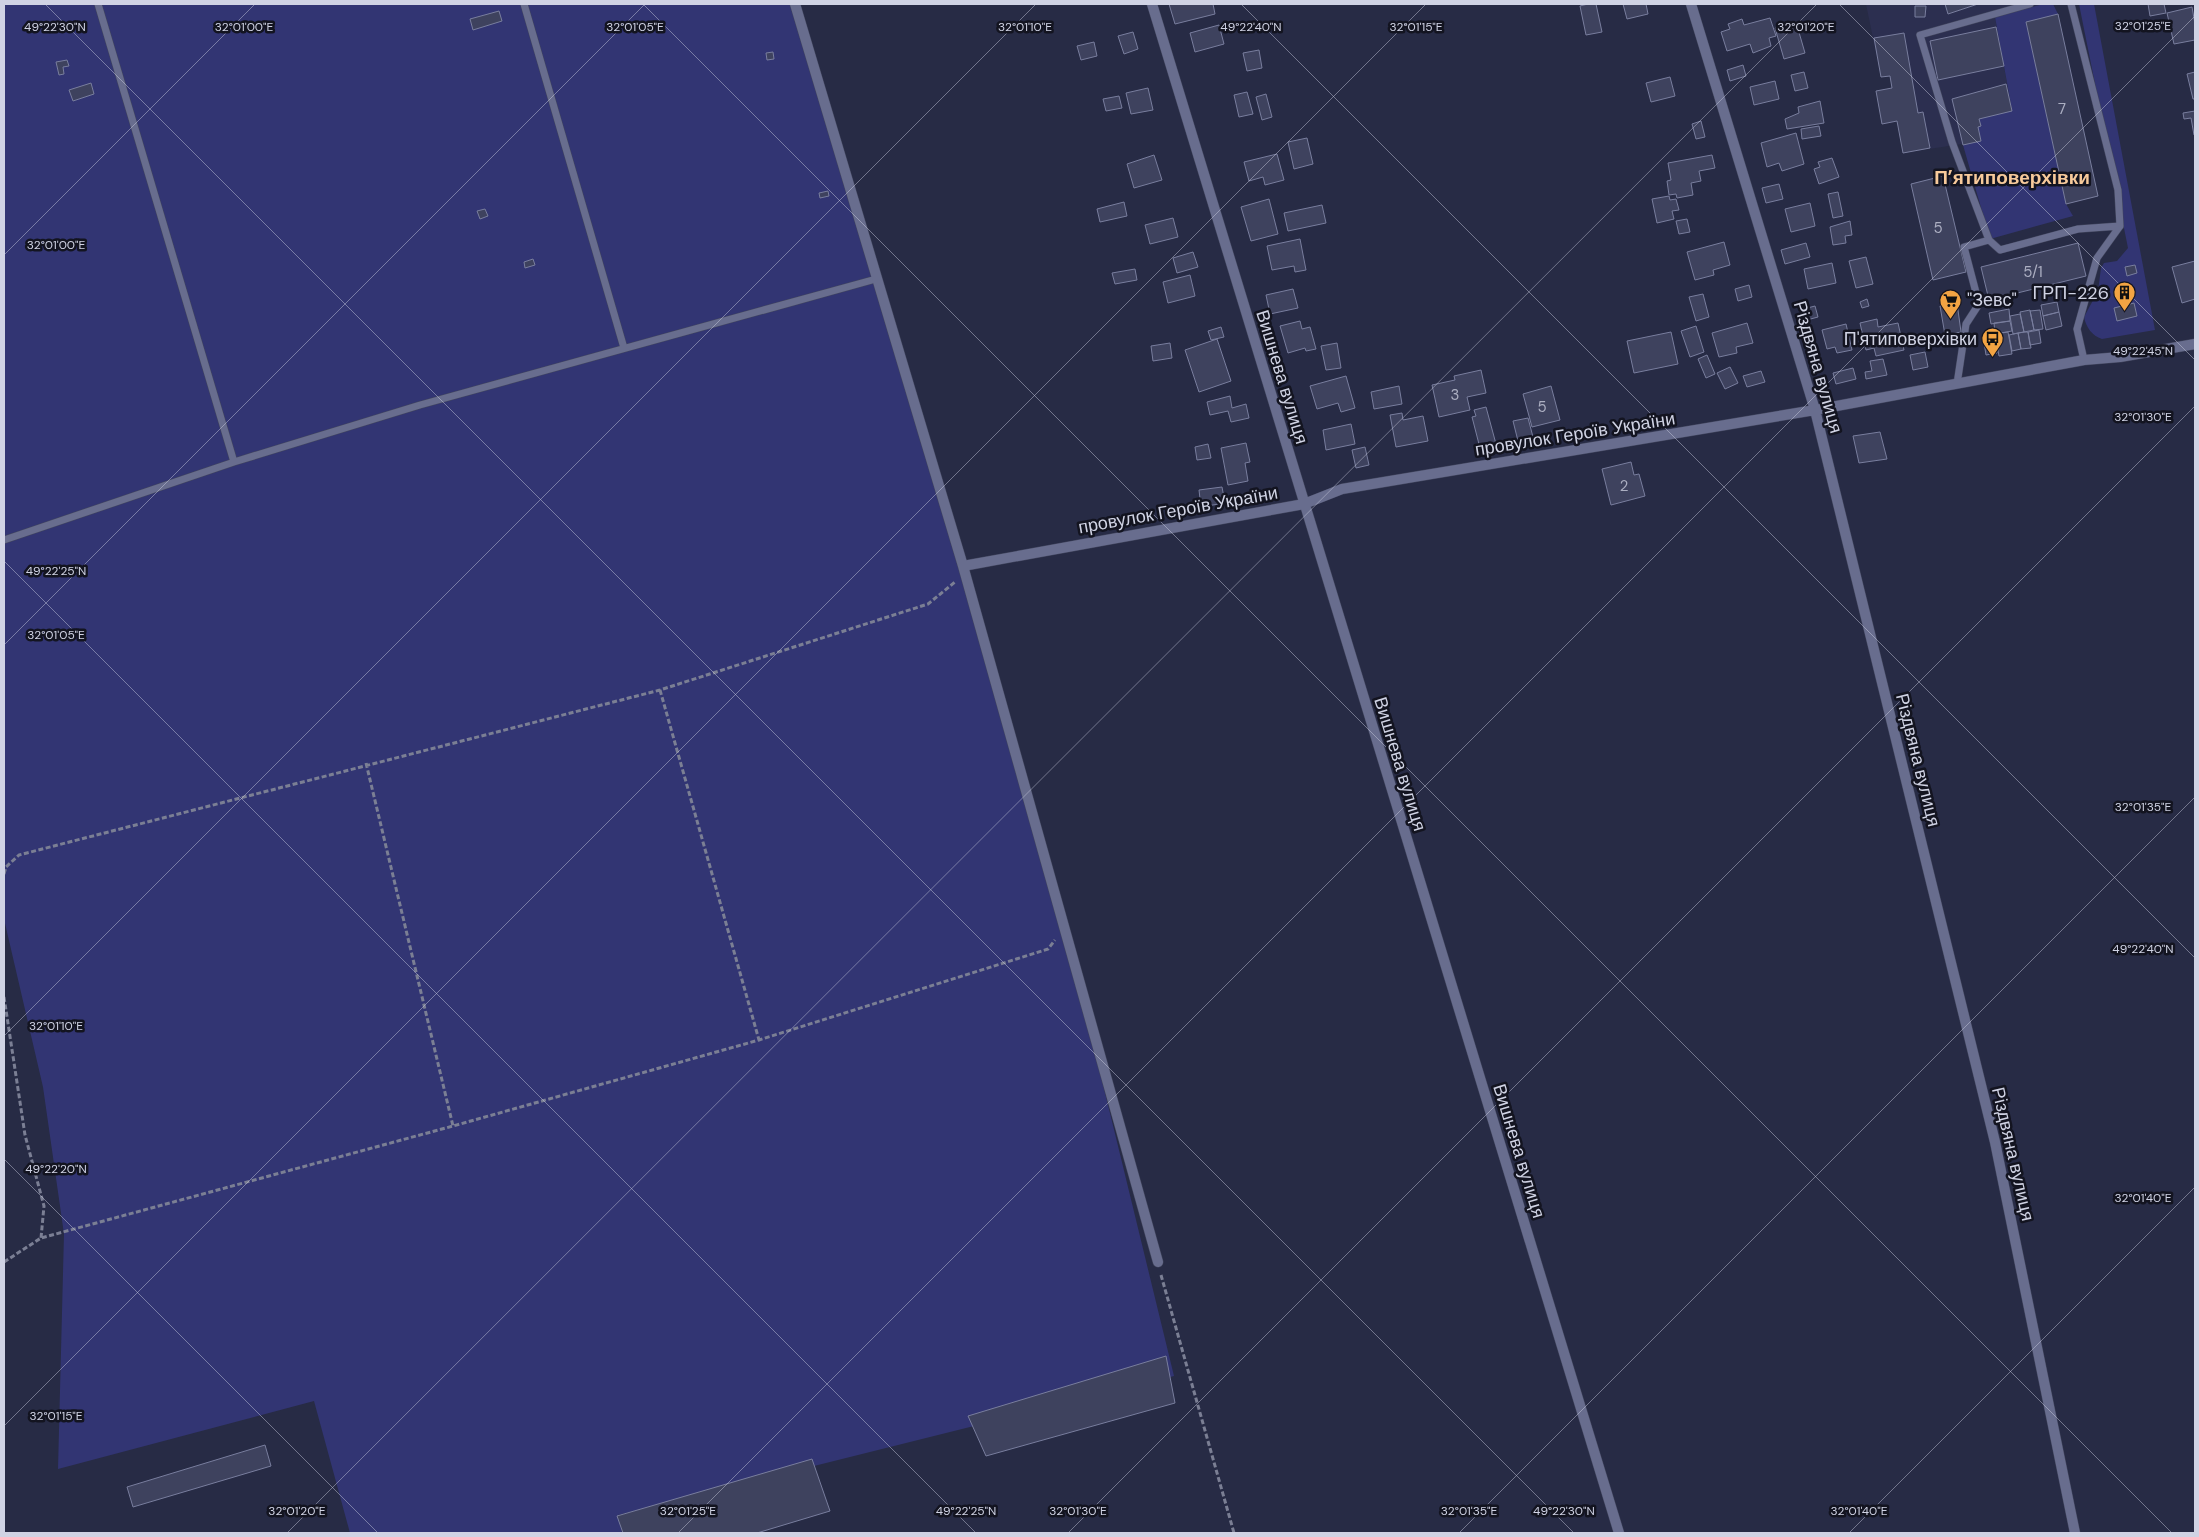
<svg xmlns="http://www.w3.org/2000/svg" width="2199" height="1537" font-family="'DM Sans',sans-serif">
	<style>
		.built { fill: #2c2f50 }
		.green { fill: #323573 }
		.building { fill: #3e425e; stroke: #797e9e }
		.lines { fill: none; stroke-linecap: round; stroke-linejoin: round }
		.lane-casing { stroke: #42465e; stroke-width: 8 }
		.street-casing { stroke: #42465e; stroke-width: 11 }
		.path { stroke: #7b7f94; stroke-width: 3; stroke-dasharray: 5 2.5; stroke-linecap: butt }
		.lane { stroke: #686d8e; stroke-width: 7 }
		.street { stroke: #686d8e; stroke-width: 10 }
		.ticks { fill: none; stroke: #d0d3e4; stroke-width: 1; stroke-opacity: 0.45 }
		.labels { text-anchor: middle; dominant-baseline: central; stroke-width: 5; stroke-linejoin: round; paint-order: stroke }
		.number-label { font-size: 15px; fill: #acafc2 }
		.poi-label { font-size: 18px; fill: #d0d3e4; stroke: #131420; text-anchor: end }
		.street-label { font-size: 18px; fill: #d0d3e4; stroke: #131420 }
		.neighbourhood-label { font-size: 19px; font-weight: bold; fill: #f7ca9b; stroke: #131420 }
		.ticks-label { font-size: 12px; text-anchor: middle; fill: #d0d3e4; stroke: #131420; stroke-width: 5; stroke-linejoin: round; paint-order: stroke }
	</style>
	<rect width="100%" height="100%" fill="#272b45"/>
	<path class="built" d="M1866,4H2043L1995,17L2012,111L1978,127L1981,141L1903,153L1897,121L1882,124L1876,91L1892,88L1890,76L1881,77Z"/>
	<path class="green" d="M4,4H795L1071,953L1174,1376L618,1515L622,1533H350L314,1401L58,1469L64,1234L43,1087L4,919Z
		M2043,4H2053L2058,14L2026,22L2066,204L2073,216L1990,239L1963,145L1981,141L1978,127L1981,126L1979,119L2012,110L1995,17Z
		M2079,4H2094L2155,330L2102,339C2092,336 2086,327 2084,317L2098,291L2101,268L2104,263L2117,261L2128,248Z"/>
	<path class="building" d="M1169,4H1213L1215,14L1175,24Z
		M1588,4H1596L1602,32L1586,35L1580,6Z
		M1623,4H1646L1648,14L1627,19Z
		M1945,4H1978L1948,14Z
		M2148,4H2164L2166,13L2150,16Z
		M1915,6H1926L1925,17H1915Z
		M2192,7L2195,24V40L2174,44L2167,13Z
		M499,11L502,21L473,30L470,19Z
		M2058,14L2098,196L2066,204L2026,22Z
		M1770,18L1776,36L1769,38L1771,46L1753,53L1750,44L1727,51L1721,32L1730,29L1728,24L1742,19L1744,25Z
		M1796,22L1805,53L1784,59L1775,28Z
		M1219,25L1224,44L1195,52L1190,33Z
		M1996,27L2004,66L1938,80L1930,41Z
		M1133,32L1138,49L1124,54L1118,36Z
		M1904,33L1918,113L1923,112L1930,148L1903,153L1897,121L1882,124L1876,91L1892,88L1890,76L1881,77L1874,38Z
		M1094,42L1097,56L1081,60L1077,46Z
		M1259,50L1262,68L1247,71L1243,53Z
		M773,52L774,59L767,60L766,53Z
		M67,60L69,66L63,67L64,74L59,75L56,62Z
		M1743,65L1746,76L1730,81L1727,70Z
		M1804,72L1808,88L1795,91L1791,75Z
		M2195,72V99H2193L2187,74Z
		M1670,77L1675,96L1651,102L1646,83Z
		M1775,81L1779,99L1754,105L1750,87Z
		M91,83L94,94L73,101L69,90Z
		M2006,84L2012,111L1979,119L1981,126L1978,127L1981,141L1963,145L1952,99Z
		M1148,88L1153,110L1131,114L1126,93Z
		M1247,92L1253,114L1239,117L1234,95Z
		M1266,94L1272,117L1262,120L1256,97Z
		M1119,96L1122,108L1106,111L1103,99Z
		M1820,101L1824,123L1787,129L1785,119L1799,113L1798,107Z
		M2195,111V135H2194L2191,118L2184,119L2183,113Z
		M1701,121L1705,137L1696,139L1692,124Z
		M1819,126L1821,136L1802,139L1801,129Z
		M1796,133L1804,164L1782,171L1779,163L1767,167L1761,143Z
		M1307,138L1313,164L1294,169L1288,142Z
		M1277,154L1284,180L1265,185L1263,177L1249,181L1244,162Z
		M1154,155L1162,180L1134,188L1127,164Z
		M1712,155L1715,168L1699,171L1701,181L1691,183L1693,195L1677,198L1676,194L1669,195L1667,181L1671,180L1668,163Z
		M1832,158L1839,177L1819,184L1814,169L1820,167L1818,162Z
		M1943,176L1966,272L1933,280L1911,184Z
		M1779,184L1783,199L1766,203L1762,188Z
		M828,191L829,196L820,198L819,193Z
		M1838,192L1843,216L1833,218L1828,194Z
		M1669,196L1670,200L1676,199L1679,210L1672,211L1674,219L1657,223L1652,199Z
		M1269,199L1278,234L1251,241L1241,207Z
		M1124,202L1127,216L1100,222L1097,209Z
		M1810,203L1815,226L1791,232L1785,209Z
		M1322,205L1326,223L1288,231L1284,213Z
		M485,209L488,216L480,219L477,211Z
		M1173,218L1178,237L1150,244L1145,225Z
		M1687,219L1690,232L1679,234L1676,221Z
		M1850,221L1852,235L1845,236L1846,243L1833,245L1830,227Z
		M1300,239L1306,270L1295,272L1294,266L1272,270L1267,246Z
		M1724,242L1730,265L1713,270L1714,275L1695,280L1687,252Z
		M1806,243L1810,257L1785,264L1781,250Z
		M2078,243L2086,276L1989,300L1981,267Z
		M1193,252L1198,267L1177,273L1173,258Z
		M1866,257L1873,284L1856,288L1849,261Z
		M533,259L535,265L525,268L524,262Z
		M2195,261V299L2182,303L2172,267Z
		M1832,263L1836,283L1808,289L1804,269Z
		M2135,265L2137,273L2127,276L2125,267Z
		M1135,269L1137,280L1115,284L1112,273Z
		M1190,275L1195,296L1168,303L1163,282Z
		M1749,285L1752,297L1738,301L1735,289Z
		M1293,289L1298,308L1270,314L1266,295Z
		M1703,294L1709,317L1696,321L1689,297Z
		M1867,299L1869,306L1862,308L1860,302Z
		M2057,302L2059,312L2043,316L2041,305Z
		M1957,303L1961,332L1945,335L1940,306Z
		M2134,303L2137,316L2117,321L2114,308Z
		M1815,306L1818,317L1803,321L1800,310Z
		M2009,309L2010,321L1991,324L1989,313Z
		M2030,310L2034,330L2024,332L2020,312Z
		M2040,310L2043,329L2034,330L2030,311Z
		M2059,312L2062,326L2046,330L2043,316Z
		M2020,314L2024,332L2013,334L2010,316Z
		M1877,319L1878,327L1898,323L1904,350L1876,356L1874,348L1866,350L1860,323Z
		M1300,321L1302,329L1310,327L1316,349L1306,351L1305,348L1288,353L1280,326Z
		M2010,321L2012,331L1995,334L1994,323Z
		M1747,323L1753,343L1736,347L1737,353L1719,357L1712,333Z
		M1846,324L1852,350L1837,353L1835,347L1827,349L1822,330Z
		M1696,326L1704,352L1690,357L1681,331Z
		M1221,327L1224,337L1211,340L1208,331Z
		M2039,330L2041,343L2030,345L2028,332Z
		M1671,332L1678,364L1634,373L1627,341Z
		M2008,332L2012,354L1999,356L1995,334Z
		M2024,332H2028L2031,348L2021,349L2018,333Z
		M2018,333L2021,349L2012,351L2009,335Z
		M1994,335L1997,353L1986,355L1983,336Z
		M1217,339L1231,381L1199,392L1185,350Z
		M1170,343L1172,358L1153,361L1151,346Z
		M1337,343L1341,368L1326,370L1321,346Z
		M1925,352L1928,367L1913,370L1910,355Z
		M1707,355L1715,374L1706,378L1698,359Z
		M1883,359L1887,375L1866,379L1865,372L1872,371L1870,361Z
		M1730,367L1738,383L1725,389L1717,373Z
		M1853,368L1856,379L1836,384L1833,373Z
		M1481,370L1486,393L1467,397L1470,410L1439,417L1432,385L1455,380L1454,376Z
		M1761,371L1765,382L1747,387L1743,376Z
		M1346,376L1355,408L1341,412L1338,403L1317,409L1310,386Z
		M1399,386L1402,404L1374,409L1371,392Z
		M1551,386L1560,420L1532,427L1523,394Z
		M1230,396L1232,408L1246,404L1249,418L1231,422L1228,411L1210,415L1207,402Z
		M1486,407L1496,444L1480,448L1472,417L1476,416L1474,410Z
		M1402,413L1403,420L1423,416L1428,441L1396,447L1390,415Z
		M1528,418L1533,437L1518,441L1513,421Z
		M1351,424L1355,444L1326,450L1323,430Z
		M1880,432L1887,459L1859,463L1853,436Z
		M1246,443L1250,462L1245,463L1248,481L1228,485L1221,448Z
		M1208,444L1211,458L1197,460L1195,447Z
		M1365,447L1369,465L1356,468L1352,450Z
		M1631,462L1634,475L1639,474L1645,496L1611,505L1602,469Z
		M1222,487L1225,503L1201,507L1199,490Z
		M1166,1356L1175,1403L986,1456L968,1416Z
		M265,1445L271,1466L133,1507L127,1487Z
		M812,1459L830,1511L757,1533H623L617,1516Z"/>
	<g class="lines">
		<defs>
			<path id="lane" d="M98,4L234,462
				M524,4L624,348
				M2030,4L1920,35L1952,142L1989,240L2000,250L2078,229L2120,226
				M2071,4L2118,190L2120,226L2097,258L2077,329L2084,360
				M1957,384L1966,324L1979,304L1964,247L1989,240
				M4,540L234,462L420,405L876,279"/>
			<path id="street" d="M795,4L963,566L1158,1262
				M1152,4L1619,1533
				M1691,4L1815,410L1995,1142L2075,1533
				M963,566L1304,504L1342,489L1815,410L2084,360L2120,357L2195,344"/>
		</defs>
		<use href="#lane" class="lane-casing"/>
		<use href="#street" class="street-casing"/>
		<path class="path" d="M660,690L759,1040
			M366,763L453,1126
			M4,874L6,867L19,855L660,690L928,604L955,582
			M4,997L25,1135L44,1206L41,1238
			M4,1262L41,1238L453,1126L759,1040L1048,949L1055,940
			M1161,1275L1234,1533"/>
		<use href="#lane" class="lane"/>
		<use href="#street" class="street"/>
	</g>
	<path class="ticks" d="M45,4L1574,1533M643,4L2172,1533M1241,4L2195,958M1839,4L2195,360M4,255L255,4M4,561L976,1533M4,645L645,4M4,1036L1036,4M4,1159L378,1533M4,1426L1426,4M287,1533L1817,4M678,1533L2195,16M1068,1533L2195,406M1459,1533L2195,797M1849,1533L2195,1187"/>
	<defs>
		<symbol id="building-pin" viewBox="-11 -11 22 30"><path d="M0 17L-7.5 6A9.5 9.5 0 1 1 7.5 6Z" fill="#f3a443" stroke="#131420"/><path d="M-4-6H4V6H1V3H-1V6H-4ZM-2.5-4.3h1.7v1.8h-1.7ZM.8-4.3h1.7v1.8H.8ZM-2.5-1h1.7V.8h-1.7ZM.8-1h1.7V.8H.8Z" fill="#111"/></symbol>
		<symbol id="supermarket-pin" viewBox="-11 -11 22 30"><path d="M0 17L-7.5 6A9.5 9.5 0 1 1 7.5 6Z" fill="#f3a443" stroke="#131420"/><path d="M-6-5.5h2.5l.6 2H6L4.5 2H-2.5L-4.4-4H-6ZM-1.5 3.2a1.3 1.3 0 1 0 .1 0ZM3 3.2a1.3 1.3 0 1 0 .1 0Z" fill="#111"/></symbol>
		<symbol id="bus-pin" viewBox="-11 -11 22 30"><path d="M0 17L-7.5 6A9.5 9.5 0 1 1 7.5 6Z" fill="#f3a443" stroke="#131420"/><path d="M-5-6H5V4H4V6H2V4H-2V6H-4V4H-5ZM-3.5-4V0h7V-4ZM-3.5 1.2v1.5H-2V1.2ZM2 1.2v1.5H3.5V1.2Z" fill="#111"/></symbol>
	</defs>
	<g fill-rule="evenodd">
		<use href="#building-pin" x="2112" y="280" width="25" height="34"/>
		<use href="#supermarket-pin" x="1938" y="288" width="25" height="34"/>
		<use href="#bus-pin" x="1980" y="326" width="25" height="34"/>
	</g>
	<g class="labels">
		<g class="number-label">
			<text x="2062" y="109">7</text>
			<text x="1938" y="228">5</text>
			<text x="2033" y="272">5/1</text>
			<text x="1455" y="395">3</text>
			<text x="1542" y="407">5</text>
			<text x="1624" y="486">2</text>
		</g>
		<g class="poi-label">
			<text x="2109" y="293">ГРП-226</text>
			<text x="1967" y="300" text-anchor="start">"Зевс"</text>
			<text x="1977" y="339">П'ятиповерхівки</text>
		</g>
		<g class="street-label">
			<text transform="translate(1818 367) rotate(74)">Різдвяна вулиця</text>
			<text transform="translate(1282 377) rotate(73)">Вишнева вулиця</text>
			<text transform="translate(1575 434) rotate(-9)">провулок Героїв України</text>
			<text transform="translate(1178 510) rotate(-10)">провулок Героїв України</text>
			<text transform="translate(1918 760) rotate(76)">Різдвяна вулиця</text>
			<text transform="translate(1400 764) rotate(73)">Вишнева вулиця</text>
			<text transform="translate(1519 1151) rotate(73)">Вишнева вулиця</text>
			<text transform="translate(2013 1154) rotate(77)">Різдвяна вулиця</text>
		</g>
		<g class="neighbourhood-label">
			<text x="2012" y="177">П’ятиповерхівки</text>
		</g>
	</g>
	<g class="ticks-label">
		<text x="2143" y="30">32°01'25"E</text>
		<text x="55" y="31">49°22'30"N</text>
		<text x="244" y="31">32°01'00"E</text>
		<text x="635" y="31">32°01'05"E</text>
		<text x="1025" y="31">32°01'10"E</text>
		<text x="1251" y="31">49°22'40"N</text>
		<text x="1416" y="31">32°01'15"E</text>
		<text x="1806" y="31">32°01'20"E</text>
		<text x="56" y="249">32°01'00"E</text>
		<text x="2143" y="355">49°22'45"N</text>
		<text x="2143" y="421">32°01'30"E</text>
		<text x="56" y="575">49°22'25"N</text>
		<text x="56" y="639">32°01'05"E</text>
		<text x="2143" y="811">32°01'35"E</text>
		<text x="2143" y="953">49°22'40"N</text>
		<text x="56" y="1030">32°01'10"E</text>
		<text x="56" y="1173">49°22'20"N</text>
		<text x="2143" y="1202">32°01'40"E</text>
		<text x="56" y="1420">32°01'15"E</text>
		<text x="297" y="1515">32°01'20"E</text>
		<text x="688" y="1515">32°01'25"E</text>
		<text x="966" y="1515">49°22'25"N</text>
		<text x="1078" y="1515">32°01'30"E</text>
		<text x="1469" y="1515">32°01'35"E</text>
		<text x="1564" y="1515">49°22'30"N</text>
		<text x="1859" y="1515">32°01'40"E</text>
	</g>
	<rect width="2199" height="1537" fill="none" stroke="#d0d3e4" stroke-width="10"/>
</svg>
